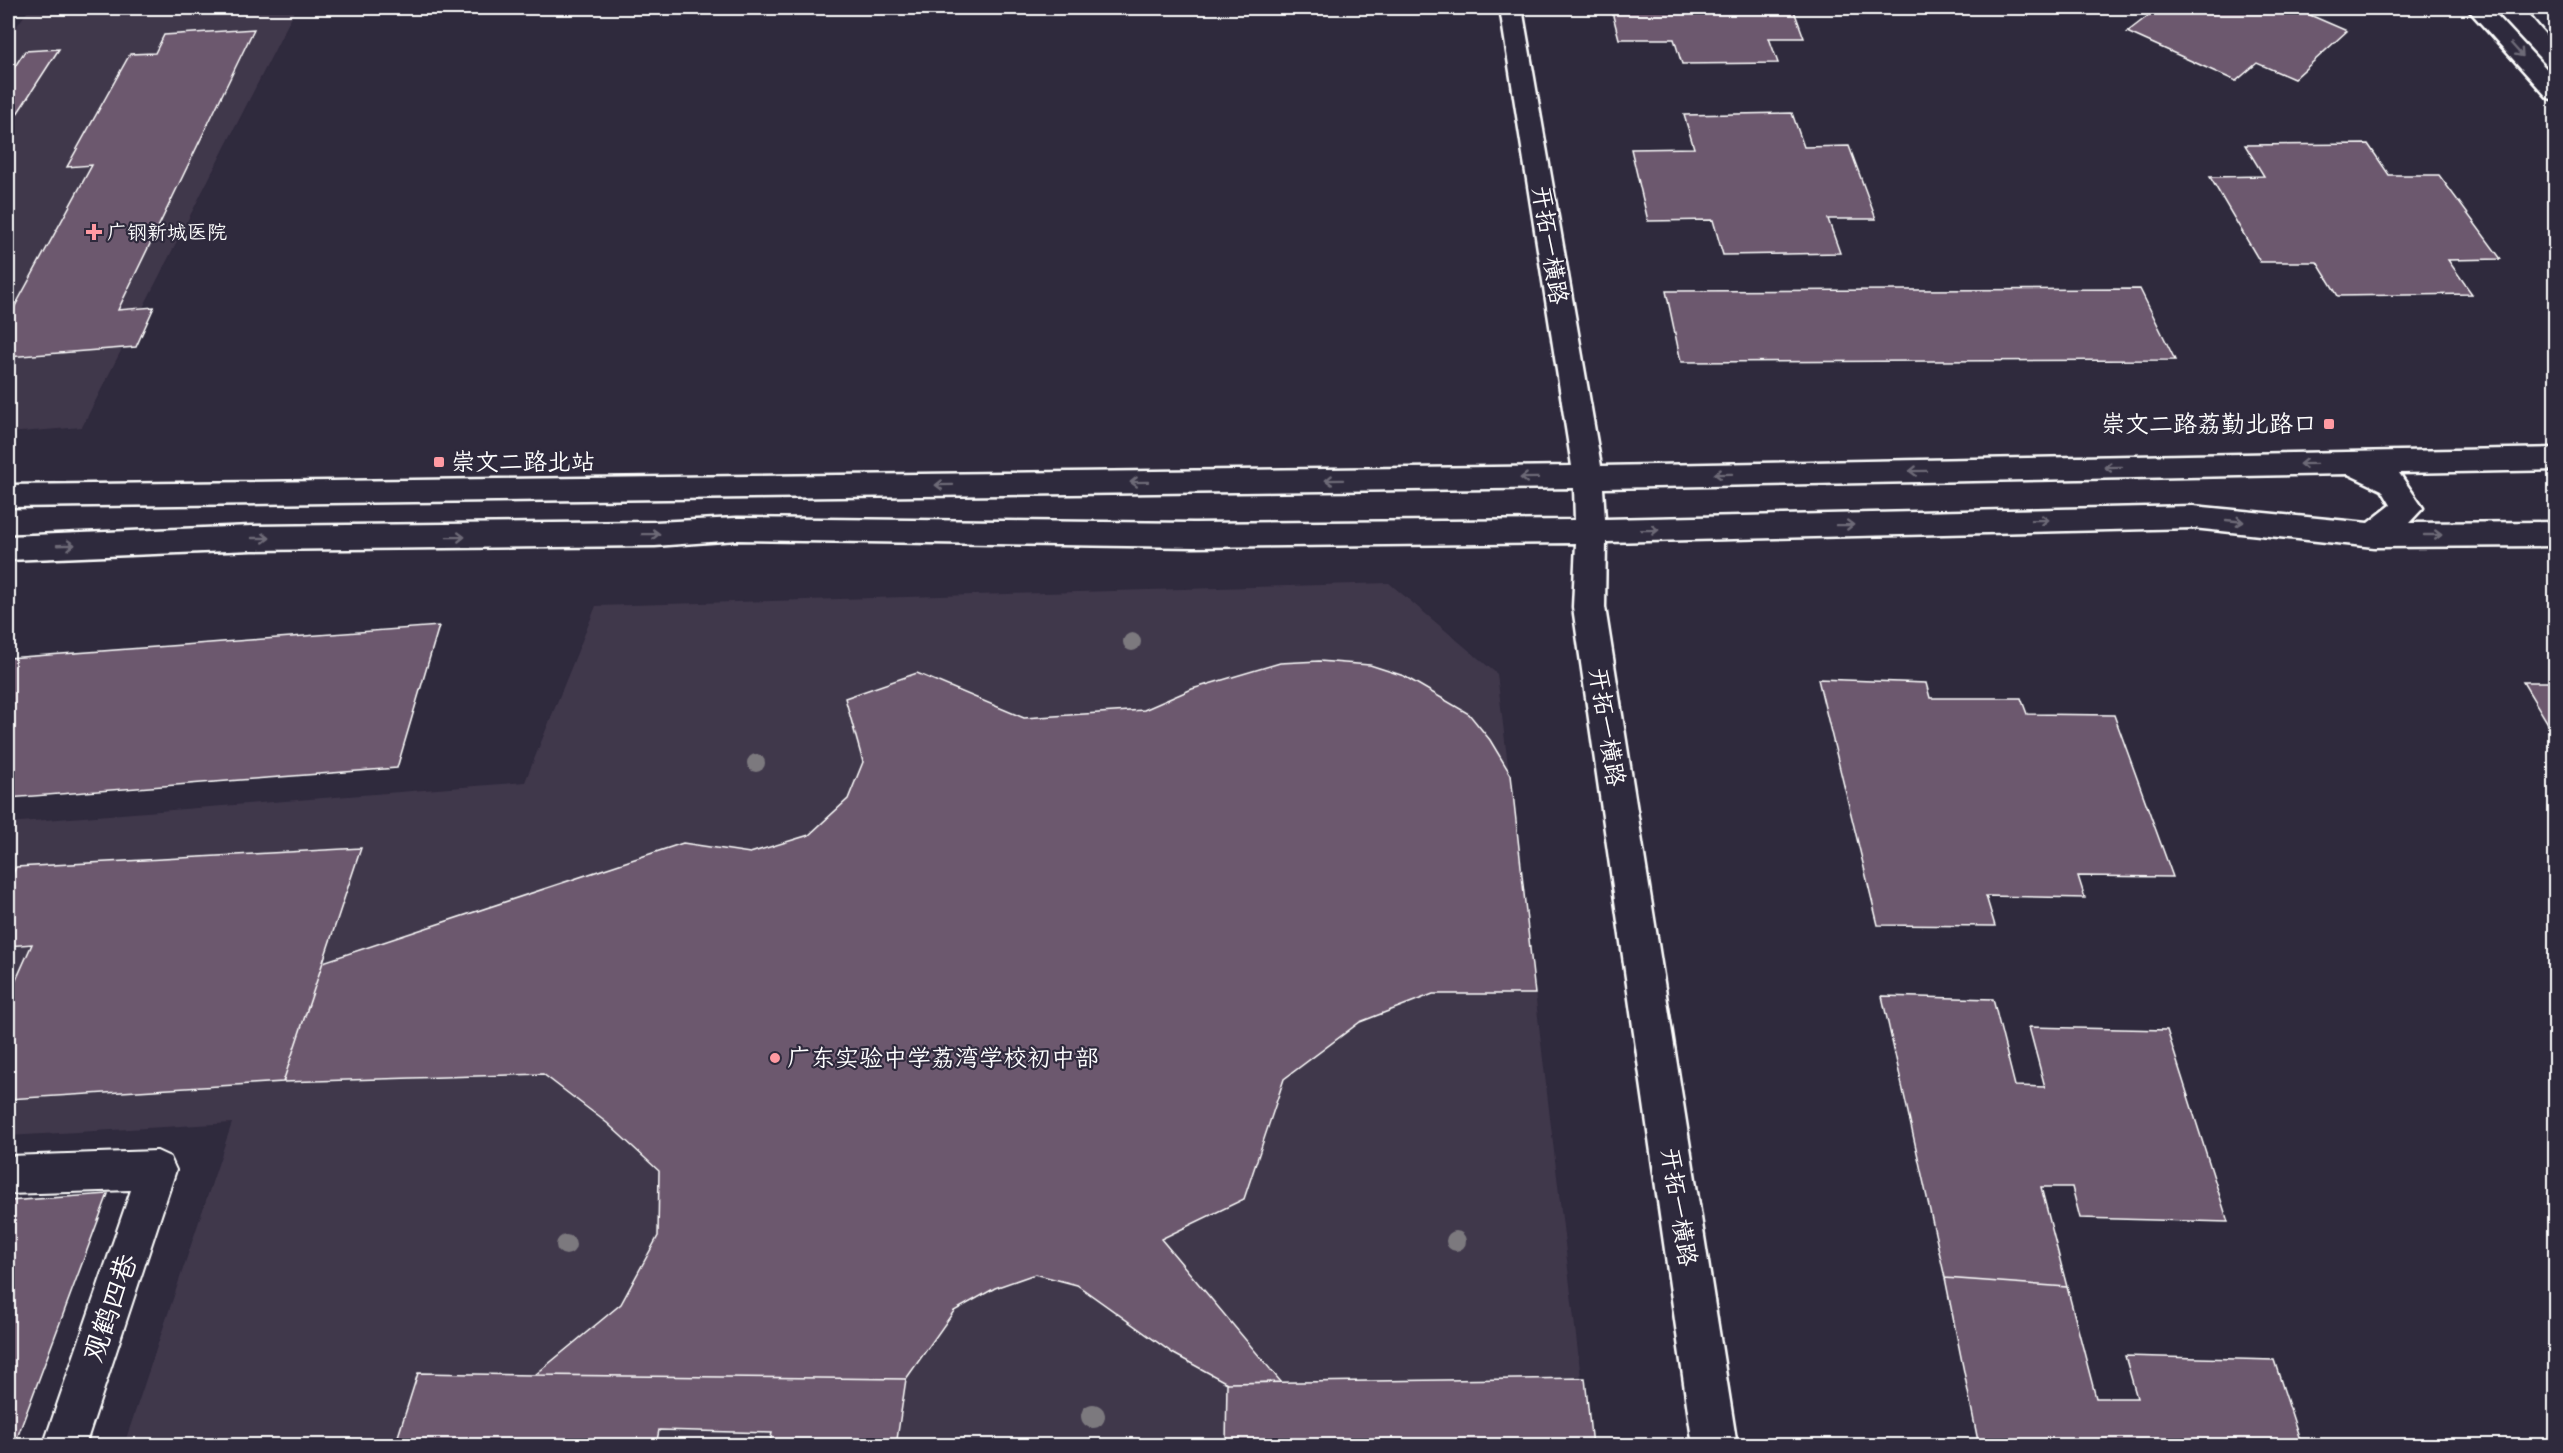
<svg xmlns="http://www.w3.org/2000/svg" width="2563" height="1453" font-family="Caveat,'LXGW WenKai TC',sans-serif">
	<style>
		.built { fill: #41384c }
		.building { fill: #6c586e; stroke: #fff; stroke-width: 1.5 }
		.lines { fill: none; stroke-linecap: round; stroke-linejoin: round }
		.lane-casing { stroke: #fff; stroke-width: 4 }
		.secondary-casing { stroke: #fff; stroke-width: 5 }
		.lane { fill: #2f2a3d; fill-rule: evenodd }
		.secondary { fill: #2f2a3d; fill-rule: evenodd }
		.tree { fill: #7b797e }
		.oneway { stroke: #6d6a77 }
		.poi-dot { fill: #ff9aa2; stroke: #2f2a3d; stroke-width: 2 }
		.labels { text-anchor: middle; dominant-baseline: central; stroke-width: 4.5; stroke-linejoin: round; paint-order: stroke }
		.far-poi-label { font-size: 20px; fill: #fff; stroke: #2f2a3d; text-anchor: start }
		.street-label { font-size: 24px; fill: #fff; stroke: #2f2a3d }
		.poi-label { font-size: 24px; fill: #fff; stroke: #2f2a3d; text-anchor: start }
		.near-street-label { font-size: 28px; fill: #fff; stroke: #2f2a3d }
	</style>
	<rect width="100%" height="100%" fill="#2f2a3d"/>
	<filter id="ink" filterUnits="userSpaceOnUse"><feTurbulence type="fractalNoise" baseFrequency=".0167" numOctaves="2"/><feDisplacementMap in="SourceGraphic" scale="12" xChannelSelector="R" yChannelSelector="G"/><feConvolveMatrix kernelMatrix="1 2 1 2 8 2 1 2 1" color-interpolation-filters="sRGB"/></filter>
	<g filter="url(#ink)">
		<path class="built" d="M30,8H296L82,427L8,433V38Z
			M1389,583L1497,674L1589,1445H124L232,1123L8,1136V823L525,782L596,606Z"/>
		<path class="building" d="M1611,8H1793L1804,38H1769L1778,63L1682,64L1674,39H1619Z
			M2131,8H2319L2310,15L2347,31L2294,79L2257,63L2236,81L2127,32L2149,15Z
			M254,29L118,310L154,307L136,347L8,357V319L92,165L67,167L130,54L155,53L164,35Z
			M59,49L8,128V77L25,51Z
			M1792,113L1804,147L1849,146L1876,219H1828L1840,253L1723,255L1713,220L1648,221L1631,149L1694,148L1684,115Z
			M2368,144L2389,175H2439L2501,259L2448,260L2472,294L2338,296L2317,262H2260L2210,177L2264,176L2245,145Z
			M2140,289L2175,360L1681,362L1666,291Z
			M439,626L397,768L8,798V658Z
			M1319,661L1370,665L1404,676L1469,714L1490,740L1511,775L1535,994H1433L1360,1022L1284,1079L1244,1199L1161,1239L1281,1382L1227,1383L1174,1354L1077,1285L1035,1274L995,1288L954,1311L906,1379L535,1375L621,1304L658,1236L659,1171L607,1123L543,1074L283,1082L323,962L683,843L750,853L809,835L848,799L863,762L845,698L917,673L1024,718L1144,710L1192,689L1280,663Z
			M1818,679L1926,683L1930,698H2021L2027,714L2114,715L2173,877L2078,876L2085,898L1986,896L1995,926L1878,925Z
			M2523,682H2556V737Z
			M361,848L283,1082L8,1099V998L32,944L8,946V884L16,867Z
			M1882,996L1993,999L2015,1086L2045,1087L2029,1027L2167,1030L2228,1222L2080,1218L2072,1187H2041L2067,1287L1945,1278Z
			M108,1194L14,1446H8V1201Z
			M1945,1278L2067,1287L2096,1398H2137L2125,1356L2274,1360L2302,1446H1979Z
			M418,1373L535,1375L906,1379L896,1446H769L772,1433L659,1430L656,1446H395Z
			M1585,1378L1592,1446H1226L1227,1383Z"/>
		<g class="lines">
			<defs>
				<path id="lane" d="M157,1151L170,1157L176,1170L85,1446H43L131,1190L8,1194V1156Z"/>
				<path id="secondary" d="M1500,8H1522L1601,466L2556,448V470L2399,473L2423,508L2409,523L2556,522V546L2374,547L2193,528L1606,542L1605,607L1737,1446H1693L1573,607L1576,543L1194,547L737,540L655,546L252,550L8,560V536L252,526L655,522L737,518L1194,523L1575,520L1574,488L8,507V485L1572,466ZM2348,474L2382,490L2391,505L2368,523L2193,506L1605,519L1603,488Z
					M2467,8H2490L2556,79V100L2548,98Z
					M2526,8H2549L2556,15V36L2548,34Z"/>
			</defs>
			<use href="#lane" class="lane-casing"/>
			<use href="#secondary" class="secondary-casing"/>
			<use href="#lane" class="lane"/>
			<use href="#secondary" class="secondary"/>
		</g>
		<g class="tree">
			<circle cx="1132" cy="642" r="9"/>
			<circle cx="756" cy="763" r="9"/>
			<circle cx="1456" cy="1241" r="10"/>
			<circle cx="566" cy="1245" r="10"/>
			<circle cx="1093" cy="1416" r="12"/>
		</g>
		<defs><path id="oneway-shaft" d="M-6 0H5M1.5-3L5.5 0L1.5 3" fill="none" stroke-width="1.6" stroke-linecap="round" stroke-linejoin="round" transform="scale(1.5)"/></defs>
		<g class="oneway">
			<use href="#oneway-shaft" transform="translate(2517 50) rotate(48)"/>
			<use href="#oneway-shaft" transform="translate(2308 464) rotate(179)"/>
			<use href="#oneway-shaft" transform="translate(2113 467) rotate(179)"/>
			<use href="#oneway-shaft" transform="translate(1918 471) rotate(179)"/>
			<use href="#oneway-shaft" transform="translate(1723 474) rotate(179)"/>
			<use href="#oneway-shaft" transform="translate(1529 478) rotate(179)"/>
			<use href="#oneway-shaft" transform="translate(1334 480) rotate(179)"/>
			<use href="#oneway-shaft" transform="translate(1139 482) rotate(179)"/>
			<use href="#oneway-shaft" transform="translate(944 485) rotate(179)"/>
			<use href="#oneway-shaft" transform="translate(2040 520) rotate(-1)"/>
			<use href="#oneway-shaft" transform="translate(2235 521) rotate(6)"/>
			<use href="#oneway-shaft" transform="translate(1845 525) rotate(-1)"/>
			<use href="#oneway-shaft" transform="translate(1650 530) rotate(-1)"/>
			<use href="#oneway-shaft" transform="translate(651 534) rotate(-1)"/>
			<use href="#oneway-shaft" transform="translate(2433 535)"/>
			<use href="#oneway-shaft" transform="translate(456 537) rotate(-1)"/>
			<use href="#oneway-shaft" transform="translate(261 538)"/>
			<use href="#oneway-shaft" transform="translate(66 545) rotate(-2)"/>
		</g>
	</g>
	<g class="poi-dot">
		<path d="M91 223h6v6h6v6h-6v6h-6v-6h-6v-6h6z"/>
		<rect x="2323" y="418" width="12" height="12" rx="3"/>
		<rect x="433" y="456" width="12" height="12" rx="3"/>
		<circle cx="775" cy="1058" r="6"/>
	</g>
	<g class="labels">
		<g class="far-poi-label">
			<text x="107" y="232">广钢新城医院</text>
		</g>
		<g class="street-label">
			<text transform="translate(1550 245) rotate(81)">开拓一横路</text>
			<text transform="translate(1607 727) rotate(81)">开拓一横路</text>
			<text transform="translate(1679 1207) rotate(81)">开拓一横路</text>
		</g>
		<g class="poi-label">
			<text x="2317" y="424" text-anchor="end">崇文二路荔勤北路口</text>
			<text x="451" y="462">崇文二路北站</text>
			<text x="787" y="1058">广东实验中学荔湾学校初中部</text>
		</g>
		<g class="near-street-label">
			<text transform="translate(110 1308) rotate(-71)">观鹤四巷</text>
		</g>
	</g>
	<rect width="2563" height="1453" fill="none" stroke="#2f2a3d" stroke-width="30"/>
	<rect x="15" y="15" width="2533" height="1423" fill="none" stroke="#fff" stroke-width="2" filter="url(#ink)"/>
</svg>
